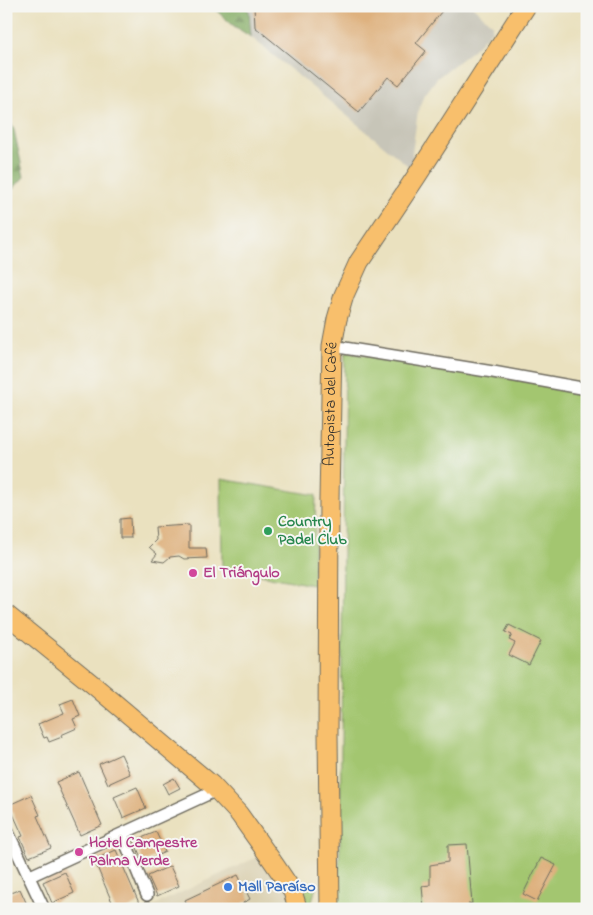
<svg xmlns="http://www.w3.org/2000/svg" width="593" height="915" font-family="'Indie Flower',sans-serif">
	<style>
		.built { fill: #dad0b1 }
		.industrial { fill: #c7c5b8 }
		.green { fill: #a3c670; stroke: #67784e }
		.forest { fill: url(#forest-firs); stroke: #566b46 }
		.building { fill: #deb17e }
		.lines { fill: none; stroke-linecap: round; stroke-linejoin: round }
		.minor-casing { stroke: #6e6b5f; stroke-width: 14 }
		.primary-casing { stroke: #6e6b5f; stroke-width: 20 }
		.trunk-casing { stroke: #6e6b5f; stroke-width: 21 }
		.minor { stroke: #fff; stroke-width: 11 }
		.primary { stroke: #f8bf6c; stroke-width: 18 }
		.trunk { stroke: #f8bf6c; stroke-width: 19 }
		.leisure-dot { fill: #2e9e5b; stroke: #f6f6f2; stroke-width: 2 }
		.hotel-dot { fill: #d1479c; stroke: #f6f6f2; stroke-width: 2 }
		.shop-dot { fill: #3f7fe0; stroke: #f6f6f2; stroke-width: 2 }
		.labels { text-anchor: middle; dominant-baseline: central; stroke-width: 4; stroke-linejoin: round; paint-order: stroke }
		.street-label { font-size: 16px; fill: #2b2b2b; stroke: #f6f6f2 }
		.leisure-label { font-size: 16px; font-weight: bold; fill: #27864d; stroke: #f6f6f2; text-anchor: start }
		.hotel-label { font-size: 16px; font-weight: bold; fill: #b23c85; stroke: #f6f6f2; text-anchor: start }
		.shop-label { font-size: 16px; font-weight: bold; fill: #366cbe; stroke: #f6f6f2; text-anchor: start }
	</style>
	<defs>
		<pattern id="forest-firs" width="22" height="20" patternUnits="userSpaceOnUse" patternTransform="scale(1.25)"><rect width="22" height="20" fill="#82ab62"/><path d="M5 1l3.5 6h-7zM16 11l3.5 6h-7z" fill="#6b8b51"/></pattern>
	</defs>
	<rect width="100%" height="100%" fill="#f6f6f2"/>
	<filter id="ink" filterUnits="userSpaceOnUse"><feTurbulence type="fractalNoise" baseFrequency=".02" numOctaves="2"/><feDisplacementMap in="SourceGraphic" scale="10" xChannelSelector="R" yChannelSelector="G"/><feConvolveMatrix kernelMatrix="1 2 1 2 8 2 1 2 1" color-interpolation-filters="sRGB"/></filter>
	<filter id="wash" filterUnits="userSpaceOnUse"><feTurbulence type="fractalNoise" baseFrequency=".0096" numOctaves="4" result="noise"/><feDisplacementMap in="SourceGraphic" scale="20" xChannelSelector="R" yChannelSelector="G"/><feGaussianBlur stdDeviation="1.12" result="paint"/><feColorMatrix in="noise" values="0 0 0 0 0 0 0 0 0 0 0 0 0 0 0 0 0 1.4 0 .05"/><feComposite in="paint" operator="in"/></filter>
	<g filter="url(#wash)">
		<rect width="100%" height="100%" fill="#eae1bf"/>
		<path class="built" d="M266,851L292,890L286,909H146L255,858Z"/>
		<path class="industrial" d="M244,6H472L492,24V30L473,50L437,78L423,97L418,111L412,153L415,165L412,169L251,37L249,11Z"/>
		<path class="green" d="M345,352L587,391V909H337L340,844Z
			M221,479L316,495L313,585L222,568Z
			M316,887L310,909H305L298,889Z"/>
		<path class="forest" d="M211,6H244L249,11L251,37L234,26Z
			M6,114L14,130L24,177L6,196Z"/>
		<g id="blocks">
			<path class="building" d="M254,6H446L416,43L426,51L398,85L388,77L359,112L255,27Z
				M130,518L131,538H120V519Z
				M189,525V548H206L207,558L184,559L179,556L170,557L164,562L152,560L157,554L149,547L156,540L155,527Z
				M509,625L541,641L529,665L509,655L515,643L509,640L512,635L505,632Z
				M73,699L80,716L73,719L77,728L61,735L62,737L49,742L47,737L44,738L38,724L64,713L60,704Z
				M121,754L130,774L108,784L99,764Z
				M79,772L102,825L80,835L56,782Z
				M174,778L180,788L168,794L163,784Z
				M137,787L146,808L123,818L114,797Z
				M31,795L40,815L37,816L51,848L29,857L20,837L23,836L9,805Z
				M156,832L165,852L143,862L134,841Z
				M467,844L472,904L469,903V909H424L422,886L430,885V865L448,862V845Z
				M116,850L139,903L127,909H115L94,860Z
				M541,858L556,865L537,901L523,894Z
				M170,866L179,886L157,896L148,876Z
				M65,872L74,893L52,903L43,882Z
				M238,875L250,899L243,903L245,909H189L185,900Z
				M20,889L29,909H6V895Z"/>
		</g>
	</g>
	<g filter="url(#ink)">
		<use href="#blocks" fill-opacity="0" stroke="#6e6b5f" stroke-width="1"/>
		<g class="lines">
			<defs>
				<path id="minor" d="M332,346L493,372L587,389
					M6,828L44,909
					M122,834L147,895
					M30,876L217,790"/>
				<path id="primary" d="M6,614L91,683L212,785L239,814L271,859L292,890L298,909"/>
				<g id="trunk">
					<path id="s1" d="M330,909L328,734L329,500L332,346L337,319L344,295L359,262L416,177L526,6"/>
				</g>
			</defs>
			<use href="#minor" class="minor-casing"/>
			<use href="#primary" class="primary-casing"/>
			<use href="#trunk" class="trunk-casing"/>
			<use href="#minor" class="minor"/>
			<use href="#primary" class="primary"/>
			<use href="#trunk" class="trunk"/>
		</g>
	</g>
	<circle class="leisure-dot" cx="268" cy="531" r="5"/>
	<g class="hotel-dot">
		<circle cx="193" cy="573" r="5"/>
		<circle cx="79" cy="852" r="5"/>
	</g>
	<circle class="shop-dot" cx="228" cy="887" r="5"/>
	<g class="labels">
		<g class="street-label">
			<text stroke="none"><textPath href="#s1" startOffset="505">Autopista del Café</textPath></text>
		</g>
		<g class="leisure-label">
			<text x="278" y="522">Country<tspan x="278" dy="18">Padel Club</tspan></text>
		</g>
		<g class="hotel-label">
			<text x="203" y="573">El Triángulo</text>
			<text x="89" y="843">Hotel Campestre<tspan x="89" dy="18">Palma Verde</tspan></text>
		</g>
		<g class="shop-label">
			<text x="238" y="887">Mall Paraíso</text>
		</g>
	</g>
	<rect width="593" height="915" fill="none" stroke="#f6f6f2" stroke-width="25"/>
</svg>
